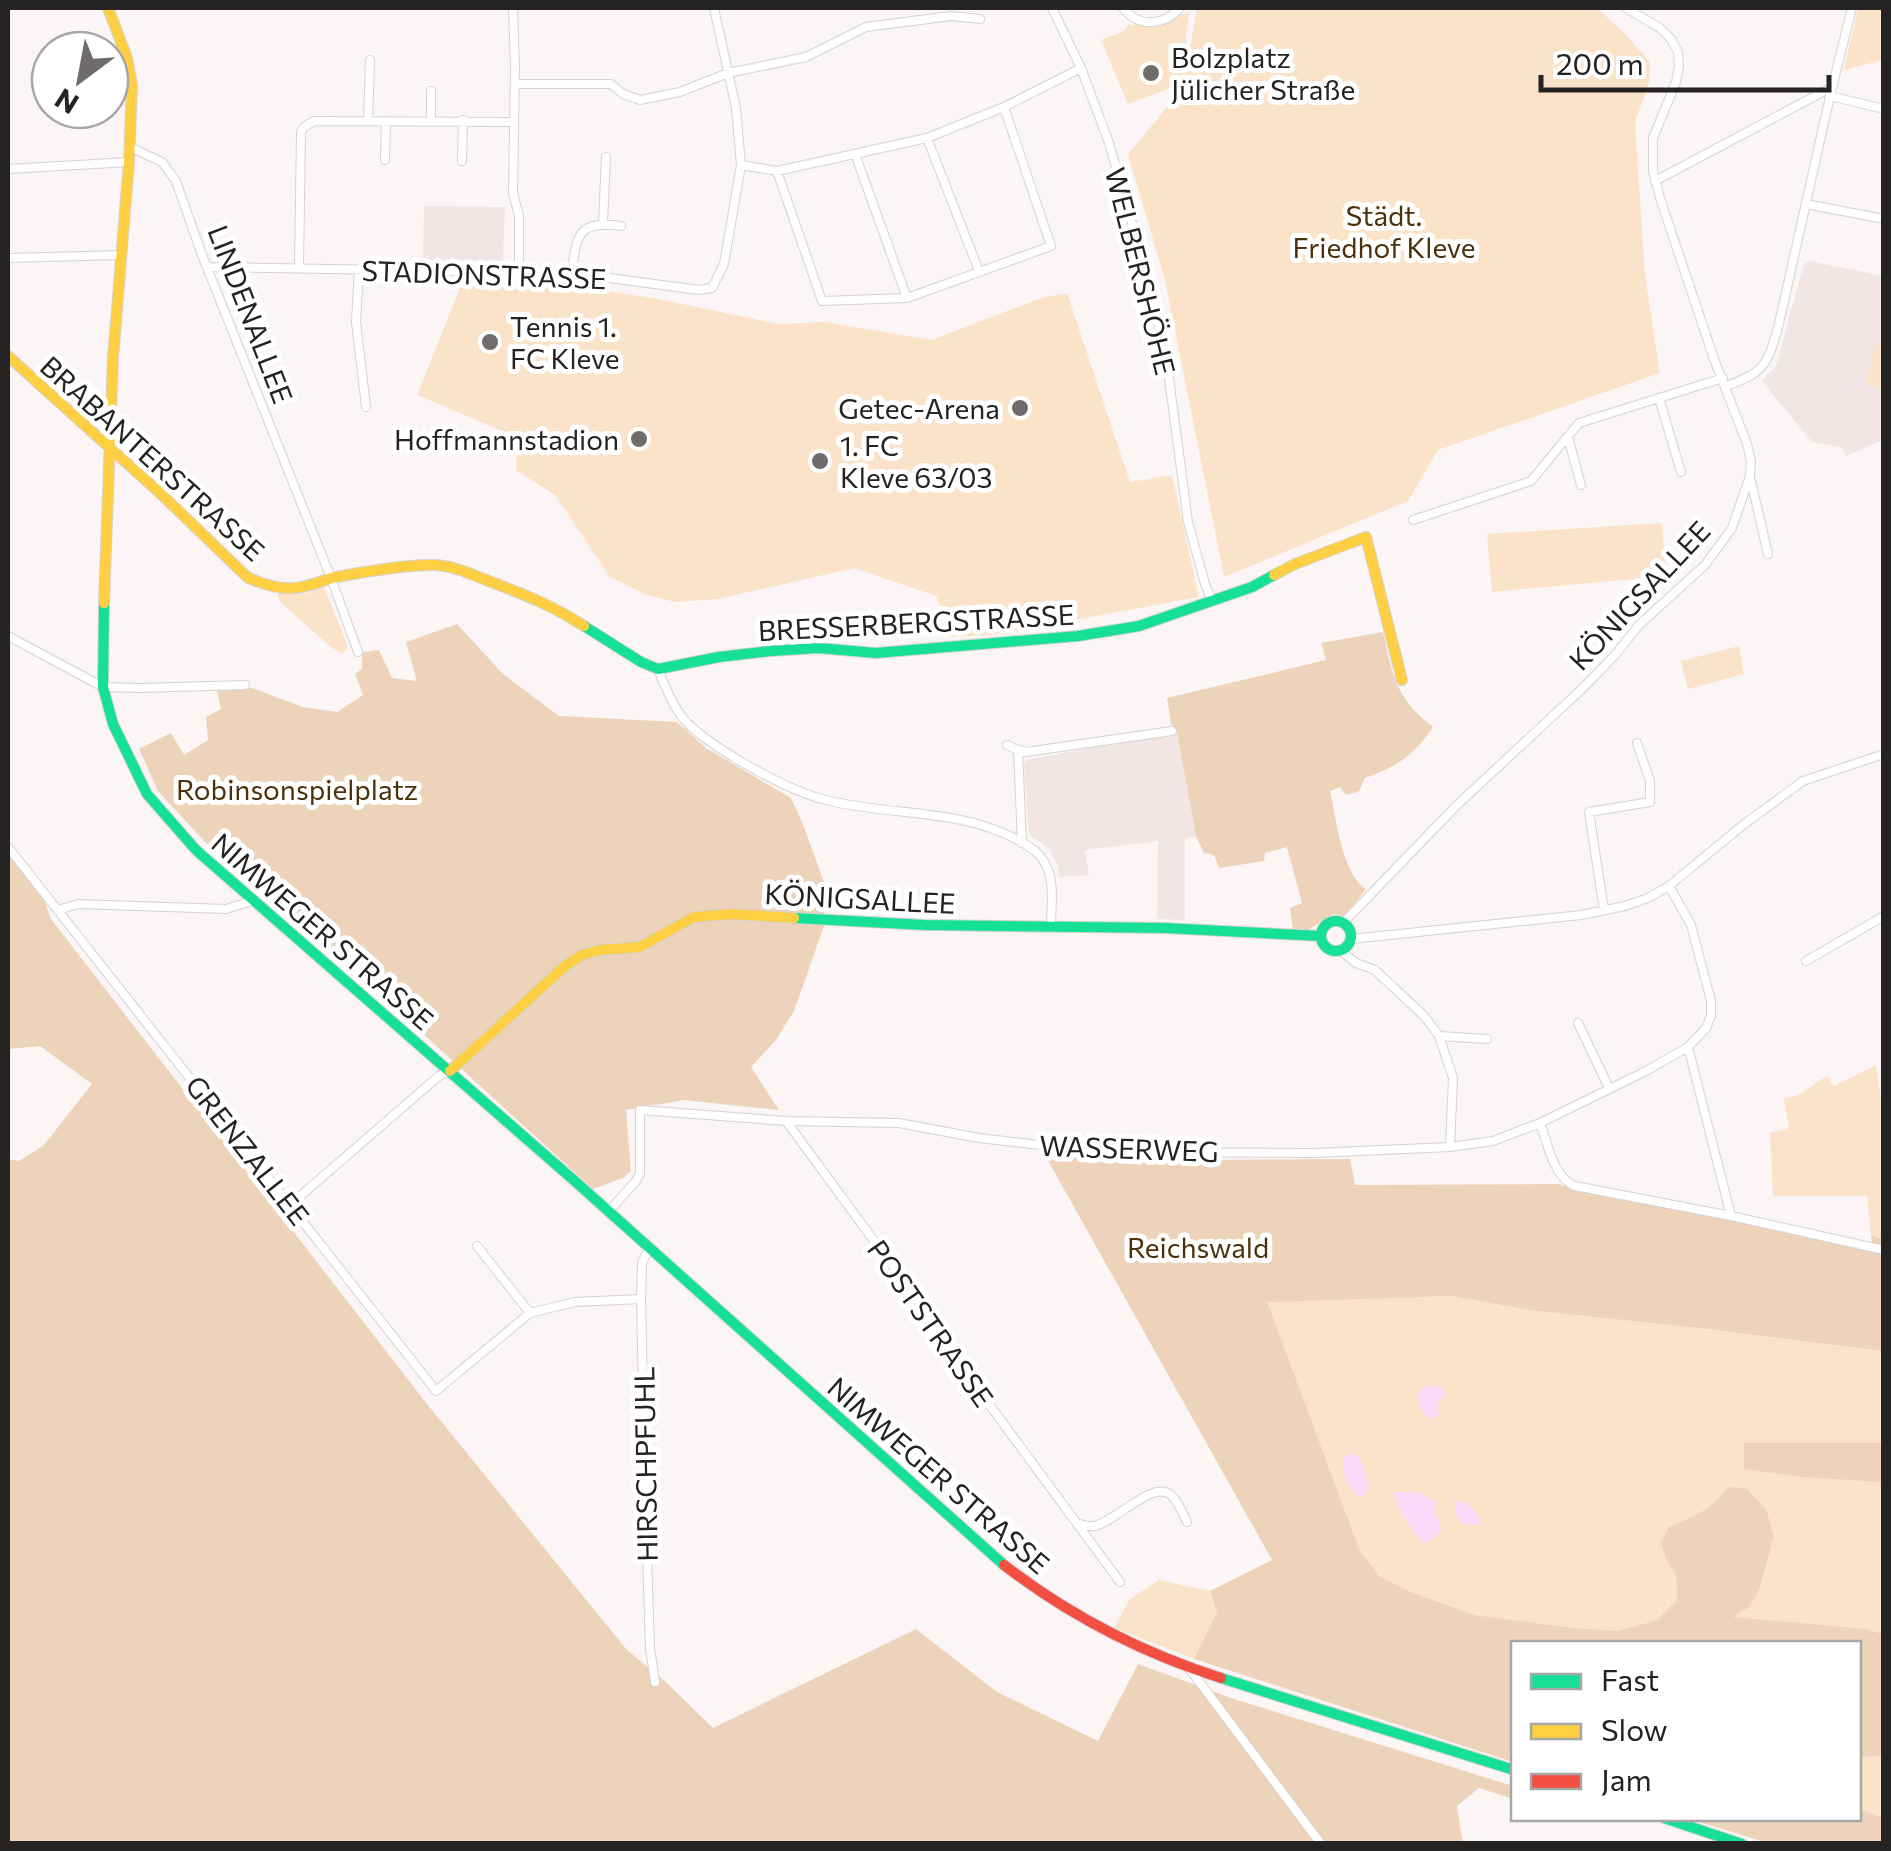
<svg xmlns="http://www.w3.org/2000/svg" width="1891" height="1851" font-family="Commissioner,sans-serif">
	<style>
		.built { fill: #f1e5e5 }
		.green { fill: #fbe3ca; fill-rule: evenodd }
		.forest { fill: #ecd3ba }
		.water { fill: #fadaf8 }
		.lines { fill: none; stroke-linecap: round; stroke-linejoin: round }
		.street-casing { stroke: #d6d2d2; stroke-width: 10 }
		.fast-casing { stroke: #d6d2d2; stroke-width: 12 }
		.slow-casing { stroke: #d6d2d2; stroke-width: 12 }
		.jam-casing { stroke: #d6d2d2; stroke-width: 12 }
		.street { stroke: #fefefe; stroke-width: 8 }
		.fast { stroke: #16e098; stroke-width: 10 }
		.slow { stroke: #ffcf43; stroke-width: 10 }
		.jam { stroke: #f24e42; stroke-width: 10 }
		.poi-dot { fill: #706c6c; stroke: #fff; stroke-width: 4 }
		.labels { text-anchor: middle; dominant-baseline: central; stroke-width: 10; stroke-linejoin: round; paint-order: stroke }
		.poi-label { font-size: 28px; fill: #252222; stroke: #fff; text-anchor: start }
		.park-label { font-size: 28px; fill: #4c300c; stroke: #fff }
		.street-label { font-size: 28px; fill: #252222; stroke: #fff }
	</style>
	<rect width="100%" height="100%" fill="#fbf6f5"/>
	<path class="built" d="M424,206L505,207L503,261L423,260Z
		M1809,261L1883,276V440L1846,456L1842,447L1812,442L1762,381L1776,366L1804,264Z
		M1177,732L1196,836L1185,839V920L1157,919L1158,841L1085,850L1089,875L1059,877L1058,866L1050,850L1029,834L1024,765L1026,760Z"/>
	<path class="green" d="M1197,8H1597L1624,33L1650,62L1649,83L1635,122L1645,275L1660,373L1438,450L1408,501L1224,577L1165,280L1128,154L1178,94L1181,84L1128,104L1101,40L1124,31L1129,24L1132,26C1149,18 1171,18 1190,12L1186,34L1187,66Z
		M1858,8H1883V60L1844,70Z
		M474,283L566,285L659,299L778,324L824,322L932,340L1041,298L1067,293L1130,482L1172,475L1199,597L993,635L950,637L936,596L854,568L718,599L675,602L644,594L609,576L555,495L516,470L517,452L498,442L503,431L417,395L460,288Z
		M1875,344L1883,346V389L1866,385Z
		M1662,523L1666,576L1492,592L1487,534Z
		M324,587L346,641L347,649L342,654L331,647L280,602L277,593L304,594Z
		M1739,646L1744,674L1688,689L1681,661Z
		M1876,1065L1883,1115V1239L1871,1235L1867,1196H1773L1770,1133L1789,1128L1784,1099L1798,1095L1827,1076L1834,1086Z
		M1453,1296L1529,1310L1707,1329L1883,1351V1634L1866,1629L1731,1617L1729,1487C1707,1511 1699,1515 1669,1526L1661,1541L1666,1559L1676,1575L1677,1600L1657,1620L1618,1631L1573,1628L1475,1615L1411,1592L1379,1576L1360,1551L1266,1301ZM1393,1492H1418L1436,1502L1424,1543C1408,1529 1400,1512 1393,1492Z
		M1159,1580L1210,1591L1217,1612L1194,1659L1114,1628L1129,1600Z
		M1883,1755V1818L1859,1809L1858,1758Z"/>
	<path class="forest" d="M457,624L503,674L559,716L677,722L706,748L791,798L804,827L826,888L824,926L794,1011L776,1040L751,1067L779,1110L684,1100L626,1110L631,1171L623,1178L593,1189L386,1000L207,844L158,791L139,749L171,733L184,755L208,740L206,717L221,709L217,691L252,688L303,707L337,712L363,695L355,674L362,669V652L379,650L392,678L417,681L406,642Z
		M1383,632C1393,675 1395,698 1433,727C1414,755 1397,767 1365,778L1359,791L1346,795L1340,787L1330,791C1336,817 1342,875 1366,889L1345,916L1333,914L1308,930H1293L1290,908L1302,903L1287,847L1265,853L1264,861L1219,868L1214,855L1204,853L1196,836L1177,732L1171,724L1167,698L1326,660L1321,643Z
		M8,849L40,888L51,919L427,1404L627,1650L667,1683L713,1728L916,1629L997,1692L1098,1741L1138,1664L1234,1699L1513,1786V1799L1479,1788L1457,1806L1463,1844L8,1843V1159L19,1161L44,1145L92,1084L40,1046L8,1049Z
		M1086,1155L1198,1160L1350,1159L1355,1185L1557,1184L1621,1199L1809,1236L1872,1244L1871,1235L1883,1239V1351L1707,1329L1529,1310L1453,1296L1267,1302L1360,1551L1379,1576L1411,1592L1475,1615L1573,1628L1618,1631L1657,1620L1677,1600L1676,1575L1666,1559L1661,1542L1669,1526C1696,1516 1710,1510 1728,1487L1747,1489L1766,1509L1774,1536L1759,1590L1749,1607L1733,1617L1866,1629L1883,1634V1755L1859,1758L1858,1644H1514L1513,1762L1194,1659L1217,1612L1210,1591L1272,1560L1046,1157Z
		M1744,1443H1883V1482L1801,1477L1744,1469Z
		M1859,1809L1883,1818V1843H1768L1689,1819L1858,1818Z"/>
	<path class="water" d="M1429,1386H1441L1445,1395L1438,1402L1437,1416L1433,1419L1422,1413L1417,1397L1420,1389Z
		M1349,1454L1359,1456L1369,1485L1366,1494L1360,1497C1346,1488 1342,1475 1343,1458Z
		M1393,1492H1418L1436,1502L1434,1513L1440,1522L1441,1531L1433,1539L1424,1543C1408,1529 1400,1511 1393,1492Z
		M1454,1500C1469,1504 1479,1509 1481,1525L1461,1524L1456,1513Z"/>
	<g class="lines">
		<defs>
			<path id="street" d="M513,8L515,67L513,193L519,216V272
				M1052,8L1081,68L1109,143L1150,285L1167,363L1188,522L1205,584L1212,601
				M1123,8C1139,28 1163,26 1180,8
				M515,84H611L623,94L640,100L680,92L728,73L806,57L866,27L951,16L980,19
				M1830,96L1884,109
				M368,121L370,60
				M431,121V91
				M927,138L979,271
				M130,147L162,162L176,181L202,255L331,578L358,652
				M855,154L907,298
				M385,160L386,121
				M462,161L463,120
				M741,165L777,171L927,138L1004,107L1081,68
				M8,169L129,162
				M777,171L822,301L907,298L1051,246L1004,107
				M1655,181L1832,87
				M1806,204L1884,219
				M603,223L606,157
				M8,258L120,255
				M207,267L572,273L699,290L712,288L724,264L741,165L736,108L714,8
				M299,268L301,132L304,127L314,121L514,122
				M359,269L356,322L366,407
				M572,273C576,235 578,220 621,226
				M1726,386C1764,373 1767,365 1778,328L1830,96L1852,8
				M1659,398L1681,472
				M1568,437L1581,485
				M1751,481L1768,554
				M1413,520L1531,481L1579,423L1723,378
				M8,636L103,687L140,688L245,685
				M658,669C664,684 671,703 682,717C706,746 788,791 826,800C892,817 957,807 1020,841C1028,846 1038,851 1043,860C1056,879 1051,905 1051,927
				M1007,745L1018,750L1022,843
				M1018,750L1026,752L1172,731
				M8,847L436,1391L530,1313L575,1302L641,1299
				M1669,886L1691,925L1711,1001V1016L1706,1028L1688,1047L1731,1216
				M58,910L78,904L226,909L252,901
				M1604,910L1589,812L1650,802V781L1637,743
				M1343,923L1457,805L1584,687L1616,654L1639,625L1705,565L1732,528L1750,476L1751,461L1747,444L1714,359L1660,198L1653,171V138L1676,82L1679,67L1678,52L1671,39L1660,28L1626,8
				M1351,939L1581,915L1625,906L1648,898L1669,886L1743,825L1803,781L1884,754
				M1341,951L1356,963L1375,970L1425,1017L1439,1036L1453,1078L1450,1147
				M1806,961L1884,916
				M1578,1023L1609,1088
				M1439,1036L1487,1039
				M786,1121L905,1283L969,1377L1120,1582
				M1540,1123C1548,1144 1553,1177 1575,1186L1731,1216L1884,1250
				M291,1204L440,1075L450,1071
				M608,1212L636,1181L640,1173V1110L786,1121L899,1123L979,1138L1056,1147L1156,1152L1314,1153L1450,1147L1493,1141L1540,1123L1646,1071L1688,1047
				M477,1246L530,1313
				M649,1248L642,1263L641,1299L646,1526L650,1648L655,1682
				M1079,1524C1084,1525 1089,1527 1094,1526C1116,1522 1153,1479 1171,1495C1178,1501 1183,1514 1187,1522
				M1189,1668L1321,1844"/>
			<path id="fast" d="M104,603L103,687L113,724L147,794L196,850L577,1183L1004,1565
				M584,626L641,662L658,669L719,657L771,651L818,648L876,653L1078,636L1139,626L1252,587L1274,575
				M794,918L925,925L1165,928L1321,936
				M1321 936a15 15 0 1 1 30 0a15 15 0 1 1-30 0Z
				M1221,1678L1514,1770
				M1664,1818L1742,1844"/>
			<path id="slow" d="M8,356L160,493L247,577C266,586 286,592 306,586C316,584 326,579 336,577C364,572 407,564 435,565C456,566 475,576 494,583C528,596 553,606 584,626
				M1274,575L1295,564L1366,537L1402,680
				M104,603L113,358L129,162L132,85L127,58L108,8
				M450,1071L565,966L582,955L600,950L640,947L694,917L732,914L794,918"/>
			<path id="jam" d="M1004,1565C1070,1616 1142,1653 1221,1678"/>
		</defs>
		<use href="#street" class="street-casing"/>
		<use href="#fast" class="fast-casing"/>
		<use href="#slow" class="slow-casing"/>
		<use href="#jam" class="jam-casing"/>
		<use href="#street" class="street"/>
		<use href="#fast" class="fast"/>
		<use href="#slow" class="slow"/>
		<use href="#jam" class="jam"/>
	</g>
	<g class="poi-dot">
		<circle cx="1151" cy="73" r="10"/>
		<circle cx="490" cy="342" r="10"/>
		<circle cx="1020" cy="408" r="10"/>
		<circle cx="639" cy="439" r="10"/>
		<circle cx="820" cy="461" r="10"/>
	</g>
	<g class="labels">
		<g class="poi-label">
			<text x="1171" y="57">Bolzplatz<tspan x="1171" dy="32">Jülicher Straße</tspan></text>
			<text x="510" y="326">Tennis 1.<tspan x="510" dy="32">FC Kleve</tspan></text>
			<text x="1000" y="408" text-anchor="end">Getec-Arena</text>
			<text x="619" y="439" text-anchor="end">Hoffmannstadion</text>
			<text x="840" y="445">1. FC<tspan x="840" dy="32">Kleve 63/03</tspan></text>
		</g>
		<g class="park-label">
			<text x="1384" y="215">Städt.<tspan x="1384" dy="32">Friedhof Kleve</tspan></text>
			<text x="297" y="789">Robinsonspielplatz</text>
			<text x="1198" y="1247">Reichswald</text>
		</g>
		<g class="street-label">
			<text transform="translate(1141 271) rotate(76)">WELBERSHÖHE</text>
			<text transform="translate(484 274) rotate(2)">STADIONSTRASSE</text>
			<text transform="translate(251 314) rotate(69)">LINDENALLEE</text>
			<text transform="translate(153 458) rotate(42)">BRABANTERSTRASSE</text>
			<text transform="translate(1639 595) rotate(-47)">KÖNIGSALLEE</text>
			<text transform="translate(916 622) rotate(-3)">BRESSERBERGSTRASSE</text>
			<text transform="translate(860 898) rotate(3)">KÖNIGSALLEE</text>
			<text transform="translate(323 931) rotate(41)">NIMWEGER STRASSE</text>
			<text transform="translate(1129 1148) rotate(2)">WASSERWEG</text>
			<text transform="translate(248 1150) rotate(52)">GRENZALLEE</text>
			<text transform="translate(931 1323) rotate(55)">POSTSTRASSE</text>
			<text transform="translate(645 1464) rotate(-91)">HIRSCHPFUHL</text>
			<text transform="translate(939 1475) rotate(41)">NIMWEGER STRASSE</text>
		</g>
	</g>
	<rect width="1891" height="1851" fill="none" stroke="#252222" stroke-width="20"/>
	<rect x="1511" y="1641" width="350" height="180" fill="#ffffff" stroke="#a8a7a7" stroke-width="2.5"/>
	<rect x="1531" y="1674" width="50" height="15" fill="#16e098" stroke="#a8a7a7" stroke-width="2.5"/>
	<text x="1601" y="1691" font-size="30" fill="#252222">Fast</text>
	<rect x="1531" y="1724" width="50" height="15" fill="#ffcf43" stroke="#a8a7a7" stroke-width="2.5"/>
	<text x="1601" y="1741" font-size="30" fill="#252222">Slow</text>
	<rect x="1531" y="1774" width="50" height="15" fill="#f24e42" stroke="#a8a7a7" stroke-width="2.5"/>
	<text x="1601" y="1791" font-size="30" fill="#252222">Jam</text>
	<g transform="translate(80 80) rotate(212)"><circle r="48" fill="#ffffff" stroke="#a8a7a7" stroke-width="2.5"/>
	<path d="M0-8L18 38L0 25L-18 38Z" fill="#706c6c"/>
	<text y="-15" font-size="28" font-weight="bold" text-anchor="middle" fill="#252222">N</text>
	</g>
	<path d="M1541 75v15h288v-15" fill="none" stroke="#252222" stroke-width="5"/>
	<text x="1556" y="75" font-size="30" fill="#252222" stroke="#ffffff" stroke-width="8" paint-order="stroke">200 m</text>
</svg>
